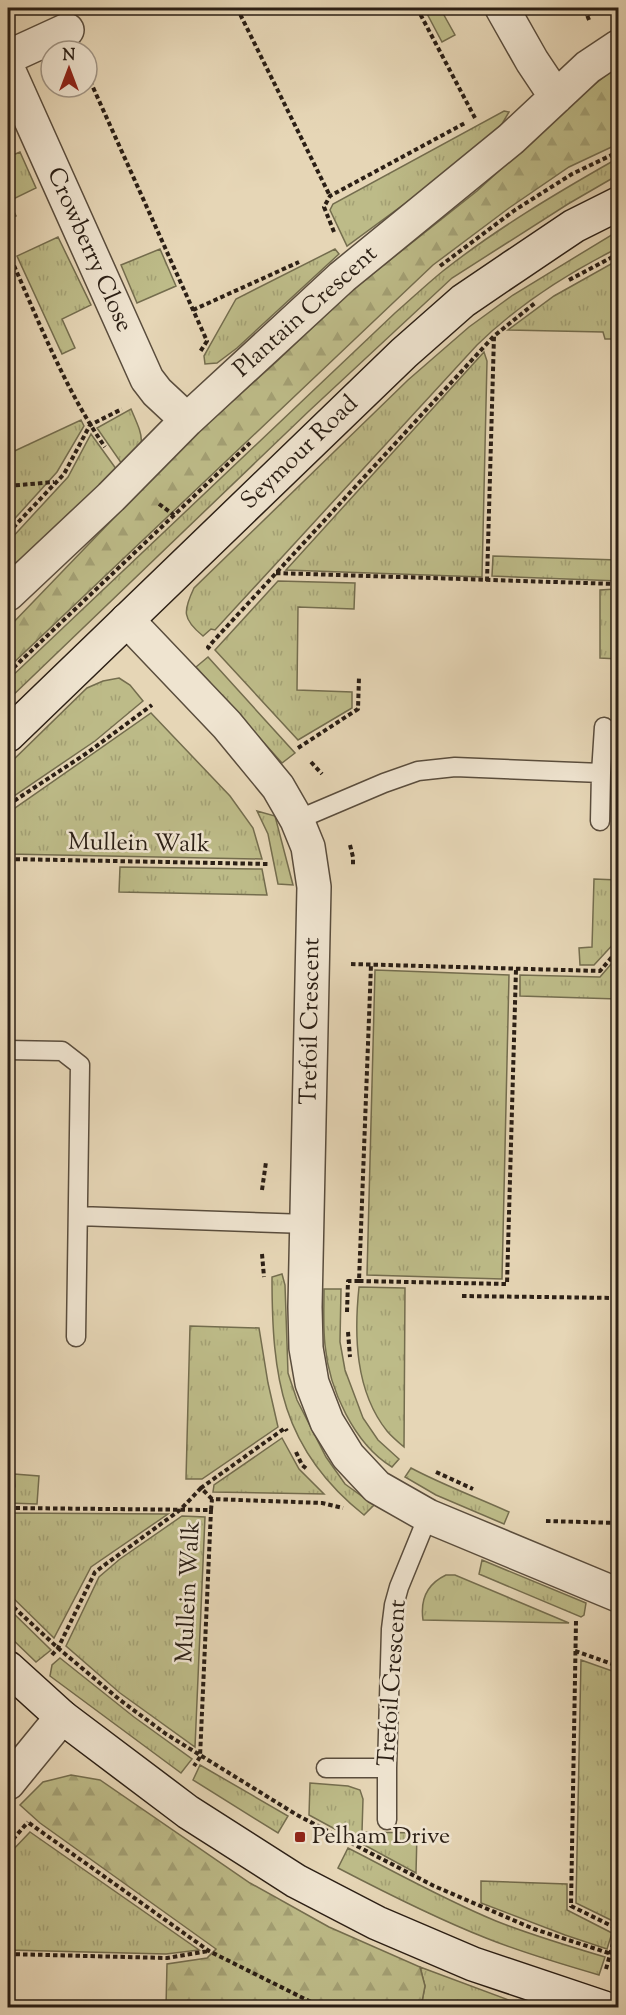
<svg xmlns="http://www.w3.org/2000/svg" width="626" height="2015" font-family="'Sorts Mill Goudy',serif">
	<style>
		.grass { fill: url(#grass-tufts); stroke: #746d4e; stroke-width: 1.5 }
		.forest { fill: url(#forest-firs); stroke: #746d4e; stroke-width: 1.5 }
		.garden { fill: #bdbb88; stroke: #746d4e; stroke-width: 1.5 }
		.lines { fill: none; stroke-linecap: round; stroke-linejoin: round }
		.lane-casing { stroke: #5a4d3d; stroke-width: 21 }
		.street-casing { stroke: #5a4d3d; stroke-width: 36 }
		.secondary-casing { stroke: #2b1f15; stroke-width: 36 }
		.path { stroke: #2b1f15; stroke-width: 4; stroke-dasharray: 4.5 3; stroke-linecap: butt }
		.lane { stroke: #efe4d0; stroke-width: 18 }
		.street { stroke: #efe4d0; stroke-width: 33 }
		.secondary { stroke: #efe4d0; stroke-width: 33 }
		.poi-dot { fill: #8f2418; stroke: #efe4d0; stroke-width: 2 }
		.labels { text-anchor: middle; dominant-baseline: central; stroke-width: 5; stroke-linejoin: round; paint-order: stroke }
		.street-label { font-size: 24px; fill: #2b1f15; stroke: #efe4d0 }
		.poi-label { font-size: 24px; fill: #2b1f15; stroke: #efe4d0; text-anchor: start }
	</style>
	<defs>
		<pattern id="grass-tufts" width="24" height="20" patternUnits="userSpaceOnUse" patternTransform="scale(1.5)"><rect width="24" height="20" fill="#bdbb88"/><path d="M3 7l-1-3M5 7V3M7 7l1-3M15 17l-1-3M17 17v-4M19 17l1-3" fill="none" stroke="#a3a074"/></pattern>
		<pattern id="forest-firs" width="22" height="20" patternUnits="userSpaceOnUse" patternTransform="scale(1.5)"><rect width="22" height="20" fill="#bdbb88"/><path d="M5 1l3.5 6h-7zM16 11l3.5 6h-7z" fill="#a3a074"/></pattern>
	</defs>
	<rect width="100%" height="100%" fill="#e6d6b6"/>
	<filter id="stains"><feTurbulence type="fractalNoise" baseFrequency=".00333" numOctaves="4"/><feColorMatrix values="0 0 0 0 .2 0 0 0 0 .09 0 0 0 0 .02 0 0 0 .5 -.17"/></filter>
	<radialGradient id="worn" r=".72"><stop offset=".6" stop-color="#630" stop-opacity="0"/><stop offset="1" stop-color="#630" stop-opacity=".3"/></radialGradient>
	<path class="grass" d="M504,111L509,112L502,124L456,166L347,246L330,210L333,204Z
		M20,152L36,188L9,201L16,216L8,220V157Z
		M613,161L618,169V175L568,204L452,278L309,411L8,700V680L395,313C411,299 427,284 443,271C496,229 555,194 613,161Z
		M618,231V248C566,274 519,304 477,345L215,630L211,629L203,636C182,619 183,611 194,588L408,380L469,327L513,295Z
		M58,237L91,305L62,319L75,348L62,354L17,256Z
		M160,249L176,286L137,303L121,265Z
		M335,249L339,254L237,348L217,363L205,364L204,356L236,299Z
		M618,260V339H605L603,332L508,330L554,296Z
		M484,352L487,361L482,577L286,570Z
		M131,409C143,437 149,446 124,467L97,428Z
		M81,420L84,426L57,472L8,526V454Z
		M91,434L119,473L8,578V542L68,477Z
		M493,556L618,560V581L492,576Z
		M278,581L355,583L354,609L298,607L297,690L352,692V708L298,740L215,650Z
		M616,589L618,592V659L600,658V590Z
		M208,657L295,753L282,763L196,667Z
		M119,678L130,685L143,701L95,741L8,800V765L87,688L103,681Z
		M151,713L230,796L253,828L262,859L8,854V813Z
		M257,811L275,816L293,885L278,884L268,834Z
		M120,867L262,869L267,895L119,892Z
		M594,879L618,880V939L594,965H580L579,948L592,947Z
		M618,956V999L520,996V975L600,977Z
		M375,970L509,975L502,1279L367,1275Z
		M282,1274L285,1285L288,1373L297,1400L326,1457L345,1484L374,1505L364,1515C281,1449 272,1377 272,1277Z
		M359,1287L405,1288L404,1447C398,1442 392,1437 387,1431C355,1391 354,1335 359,1287Z
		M324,1289H341L340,1342L345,1370L363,1418L378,1440L399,1459L392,1467C354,1444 329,1389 325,1345C323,1327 324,1308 324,1289Z
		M190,1326L259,1328L268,1383L278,1427L202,1479H186Z
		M282,1438L299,1469L324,1494L213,1492L214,1485Z
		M411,1468C443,1485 476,1497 509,1512L504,1524L436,1495L405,1477Z
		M14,1474L39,1476L37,1504L8,1503V1492L15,1487Z
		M8,1513L168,1514L91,1567L54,1638L8,1593Z
		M182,1516L205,1517L195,1747L120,1693L66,1646L99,1577L120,1559Z
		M482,1560L586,1603L584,1615L581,1617L479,1574Z
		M446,1575H455L569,1623L423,1620C420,1599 427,1584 446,1575Z
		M8,1608L51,1650L36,1662L8,1635Z
		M60,1658L134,1717L192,1759L181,1773L50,1676L52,1665Z
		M581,1660L618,1673V1922L617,1923L576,1903Z
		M200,1765L288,1816L278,1833L193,1780Z
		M310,1783L348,1786L360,1790L363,1799L362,1832L417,1833L416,1873L309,1815Z
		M30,1832L199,1950L166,1954L8,1950V1855Z
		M348,1848C397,1873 445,1900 496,1921C531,1935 568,1946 605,1957L599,1975C561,1964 523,1953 486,1938C435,1918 386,1893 338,1868Z
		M481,1881L567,1884V1910L612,1933L607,1949L565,1935L481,1903Z
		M420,1967L514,2002L530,2007H421L425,1986Z"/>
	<path class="forest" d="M618,66V144L569,167L509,208L433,265L8,668V628L187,442L275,363L351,291L477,191L586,91Z
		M71,1775L100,1780L250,1883L329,1927L420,1967L425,1986L421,2007H166L167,1964L207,1958L216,1949L40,1823L20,1805L43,1782Z"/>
	<path class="garden" d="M424,8H440L455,35L442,42Z"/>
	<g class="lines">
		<defs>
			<path id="lane" d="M297,820L384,783L418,771L455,767L601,773L604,727
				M600,821L601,773
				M8,1050L62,1051L80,1065L76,1337
				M78,1216L307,1224
				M326,1768H387
				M387,1820V1768L391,1629L394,1605L399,1587L428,1516"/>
			<path id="street" d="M502,8L532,61L556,97
				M8,57L67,30
				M8,69L147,379L157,392L187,420
				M8,594L111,497L187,420L342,277L511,139L588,67L618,47
				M127,620L227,725L278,787L297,820L308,847L314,887L305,1307L306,1348L312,1383L327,1422L348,1456L377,1487L428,1516L618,1595
				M8,1783L62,1717"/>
			<path id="secondary" d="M8,735L404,353L463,301L513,267L574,226L618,204
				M8,1668L62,1717L188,1812L296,1881L377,1923L473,1964L604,2008"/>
		</defs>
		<use href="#lane" class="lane-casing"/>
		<use href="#street" class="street-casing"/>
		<use href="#secondary" class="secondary-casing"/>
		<path class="path" d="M237,8L330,196
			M417,8L475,118
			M583,8L587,15
			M589,20L587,15L601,8
			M87,74L207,341L200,352
			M334,232L324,207L330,196L465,123
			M8,252C37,317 64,388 105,447
			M440,266L515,210L572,174L618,152
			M569,280L618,254
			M193,310L299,262
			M8,486L54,482
			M159,504L174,515
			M8,533L64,474L90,425L122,409
			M276,573L616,584L618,587
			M487,581L494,336
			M210,649L208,647L494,336L535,303
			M8,673L250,443
			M298,748L358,709L359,677
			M311,762L322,774
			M8,805L87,753L152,705
			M350,845L353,857V867
			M8,859L269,864
			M351,964L600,971L618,950
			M262,1190L266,1162
			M262,1254L264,1277
			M359,1281L507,1284L516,969
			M462,1296L618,1298
			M347,1312L348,1281H359L371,965
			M348,1332L350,1357
			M296,1452L302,1465L308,1470
			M436,1472L473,1489
			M212,1499L201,1488L285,1428L287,1431
			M8,1508L211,1510L200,1757L194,1766
			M211,1510L212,1499L322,1503L343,1508
			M546,1521L618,1523
			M8,1602L58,1648L120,1700L166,1734L297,1815L434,1886L534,1929L618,1956
			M576,1621L571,1906L618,1929
			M575,1651L618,1666
			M52,1655L58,1648L95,1572L180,1510L201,1488
			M29,1823L209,1951L323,2008
			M8,1845L28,1822
			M8,1954L167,1958L209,1951
			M606,1969L617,1929"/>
		<use href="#lane" class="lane"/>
		<use href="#street" class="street"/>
		<use href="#secondary" class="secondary"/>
	</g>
	<rect class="poi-dot" x="294" y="1831" width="12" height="12" rx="3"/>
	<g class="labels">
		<g class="street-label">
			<text transform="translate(89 250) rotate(66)">Crowberry Close</text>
			<text transform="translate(306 312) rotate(-42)">Plantain Crescent</text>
			<text transform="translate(300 453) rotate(-44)">Seymour Road</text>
			<text transform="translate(139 844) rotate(1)">Mullein Walk</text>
			<text transform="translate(311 1021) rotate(-89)">Trefoil Crescent</text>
			<text transform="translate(189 1592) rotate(-87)">Mullein Walk</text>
			<text transform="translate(393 1683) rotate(-86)">Trefoil Crescent</text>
		</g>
		<g class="poi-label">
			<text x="312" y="1837">Pelham Drive</text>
		</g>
	</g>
	<rect width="626" height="2015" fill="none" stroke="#e6d6b6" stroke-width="30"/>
	<rect x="9" y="9" width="608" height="1997" fill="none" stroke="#2b1f15" stroke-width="3"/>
	<rect x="15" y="15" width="596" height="1985" fill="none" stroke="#2b1f15" stroke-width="1.5"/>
	<g transform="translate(69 69)"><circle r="28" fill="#efe4d0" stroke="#a19585" stroke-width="1.5"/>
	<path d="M0-4.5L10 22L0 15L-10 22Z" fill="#8f2418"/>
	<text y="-9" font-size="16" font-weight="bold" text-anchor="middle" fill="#2b1f15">N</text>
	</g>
	<rect width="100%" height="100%" filter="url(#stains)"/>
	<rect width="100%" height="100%" fill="url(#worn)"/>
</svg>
